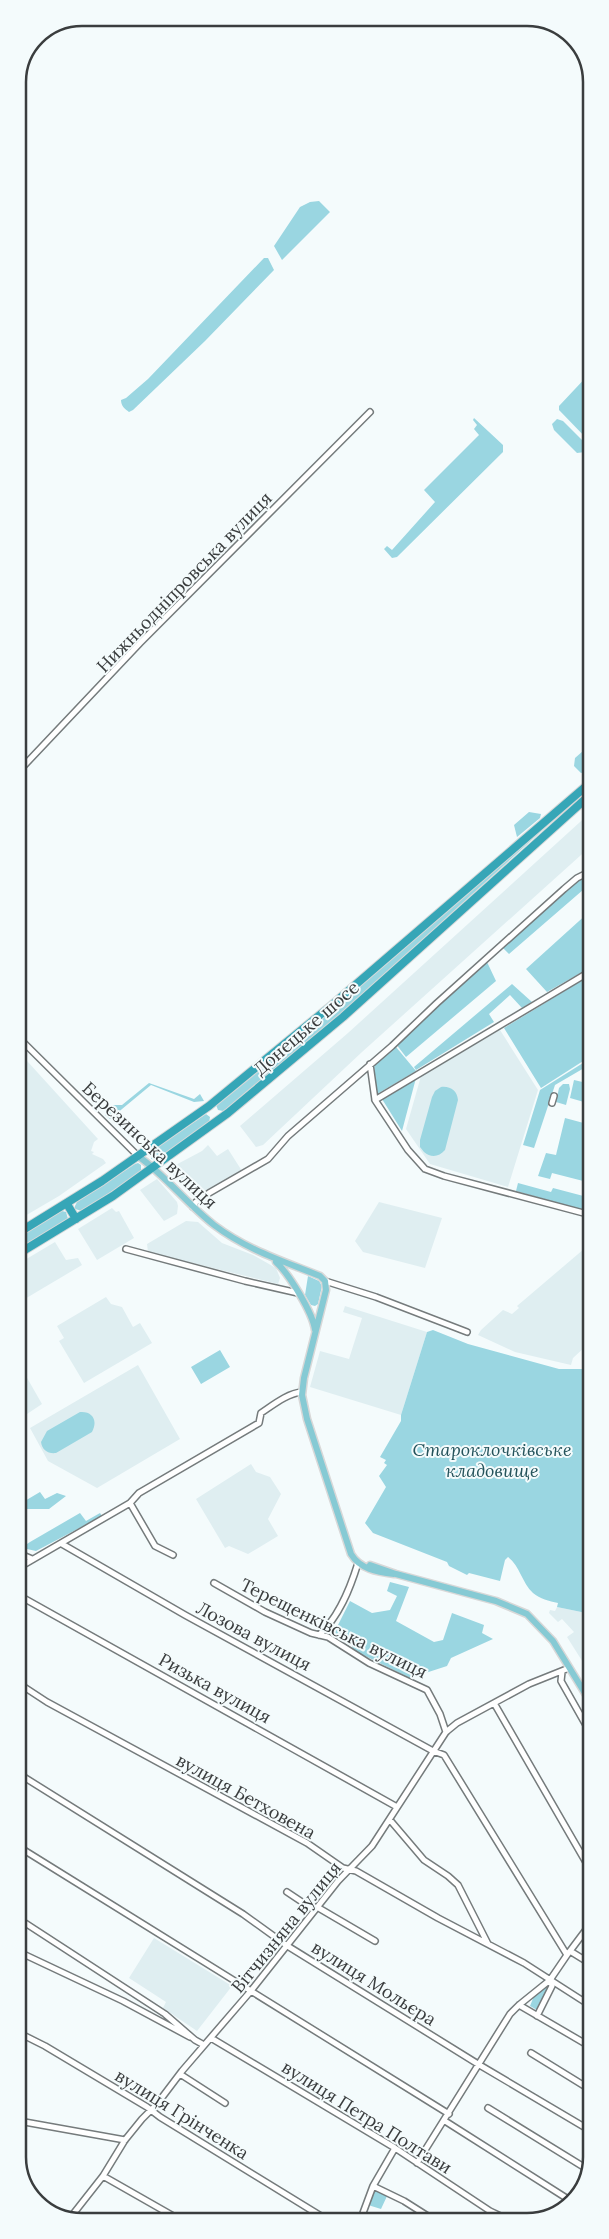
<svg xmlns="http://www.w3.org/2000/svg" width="609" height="2239" font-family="Lora,serif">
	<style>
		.built { fill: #dfeef1 }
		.green { fill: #9ad6e1 }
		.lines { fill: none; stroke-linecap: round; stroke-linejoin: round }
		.minor-casing { stroke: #757b7c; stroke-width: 8 }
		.major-casing { stroke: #d8d8d8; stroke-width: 9 }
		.highway-casing { stroke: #d8d8d8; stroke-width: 10 }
		.minor { stroke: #fff; stroke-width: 5 }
		.major { stroke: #86cad4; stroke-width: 6 }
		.highway { stroke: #36a6b7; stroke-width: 8 }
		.labels { text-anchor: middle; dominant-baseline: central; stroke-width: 4; stroke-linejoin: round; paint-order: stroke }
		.street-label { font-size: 18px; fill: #3a3d3e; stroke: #f4fbfc }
		.park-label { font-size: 18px; font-style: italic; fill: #24535b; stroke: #f4fbfc }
		.rim { fill: none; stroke: #3a3d3e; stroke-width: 2.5 }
	</style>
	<rect width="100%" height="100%" fill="#f4fbfc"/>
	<path class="built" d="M591,812V846L362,1052L263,1145L256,1147L240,1126L348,1033Z
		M500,1030L538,1090L508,1187L430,1164L406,1129L421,1076Z
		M18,1051L98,1139L94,1142L91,1151L94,1152L92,1154L103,1159L106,1163L59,1196L18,1220Z
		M208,1145L217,1156L228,1149L242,1171L193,1197L175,1178L170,1168L202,1151Z
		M157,1179L177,1202L178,1206L177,1214L164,1221L140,1190Z
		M379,1202L442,1218L425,1268L363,1252L355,1241Z
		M112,1208L116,1212L119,1211L134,1238L97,1260L78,1229Z
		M186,1221L198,1222L222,1243L253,1255L276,1268L280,1278L278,1284L148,1252L147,1244Z
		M55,1242L66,1260L78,1258L82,1265L18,1303V1264Z
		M591,1243V1352L586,1346L573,1358L571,1365L515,1352L478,1335L481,1330L503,1310L512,1314L519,1308L517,1306Z
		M106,1297L111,1304L122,1307L133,1327L140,1323L152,1343L84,1383L59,1341L64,1338L57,1326Z
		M345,1306L427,1332L401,1415L310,1387L320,1351L349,1359L362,1318L343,1312Z
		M18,1362L42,1404L18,1420Z
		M138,1365L180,1439L97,1488L48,1461L30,1428Z
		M251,1464L256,1472L270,1477L281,1494L268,1519L278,1536L248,1554L229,1546L225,1548L196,1499Z
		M557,1607L591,1614V1675L567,1637L574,1632L562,1619L558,1622L549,1613L550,1610L555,1611Z
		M154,1938L232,1986L197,2031L163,2008L166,2002L129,1978Z"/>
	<path class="green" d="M319,201L330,212L282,260L274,246L300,207L310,202Z
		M264,258H268L274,270L205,341L133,410L129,412C125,409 121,406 121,400L126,398L148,379Z
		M590,373V442L559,410V406Z
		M474,418L503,445V452L397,557L392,558L384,549L387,546L392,550L435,502L424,490L479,435L474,429L477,425L473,420Z
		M557,419L563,421L585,443L587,448L585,452L577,453L554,430L552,424Z
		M591,744V771L581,773L574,766L575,758Z
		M591,786L322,1031L227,1109L223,1111L218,1110L216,1105Z
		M529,812L541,814L540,818L517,837L514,825Z
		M591,875V883L509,954L503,948L578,880Z
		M589,912L591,944L586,964L591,967L547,992L526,969Z
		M487,962L496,981L406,1057L396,1044Z
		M591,975V1056L541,1088L504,1028Z
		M512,984L532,1002L522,1008L510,995L489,1014L494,1022L416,1070L414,1067Z
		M396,1047L416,1071L377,1094L374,1064Z
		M591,1058V1064L555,1085L534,1148L523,1145L540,1090Z
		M416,1078L402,1131L382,1099Z
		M574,1080L591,1084V1104L570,1098Z
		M149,1083L194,1099L200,1094L204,1101L194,1102L151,1085L110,1119L105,1115V1105H122Z
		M563,1084H569L570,1089L566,1105L556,1102L559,1088Z
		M441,1087C451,1086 457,1091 458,1100L445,1150C439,1157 431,1158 424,1152L420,1147V1140L432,1097L435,1091Z
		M206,1114L210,1117L209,1123L157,1160L151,1159L152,1151Z
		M565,1118L591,1125V1183L552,1173L550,1179L538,1176L546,1153L556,1155Z
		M138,1163L141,1165V1172L82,1211L75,1209V1206L77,1202L135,1164Z
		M518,1183L551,1192L553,1188L591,1198V1212L516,1191Z
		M62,1211L66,1212L68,1219L18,1249V1238Z
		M308,1276L319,1281L322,1286L318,1304L315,1306L311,1305L305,1295Z
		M433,1330L468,1344L559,1369H591V1614L557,1607L558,1603C549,1601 540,1599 533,1593C522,1583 520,1566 508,1557L505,1560L500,1581L469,1573L467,1575L449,1566L447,1562L373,1533L365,1523L386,1487L379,1476L387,1465L384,1463L386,1460L380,1457L401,1421V1415L427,1332Z
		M220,1350L230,1367L201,1384L191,1367Z
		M80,1412C93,1411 98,1421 92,1432L56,1453C48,1454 42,1450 41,1442L47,1431Z
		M40,1492L45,1499L57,1493L66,1496L49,1509H18V1505Z
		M80,1513L86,1521L100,1513L102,1516L36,1551L27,1549V1544L30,1542Z
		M390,1582L409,1587L396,1621L434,1642L443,1640L452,1613L484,1625L482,1633L493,1639L451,1658L447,1666L410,1678L353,1650L351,1642L344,1635H335L334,1633L350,1601L372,1613L390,1610L397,1596L387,1591Z
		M548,1985L550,1987L537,2010L530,2006L534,1996Z
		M375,2188L388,2194L381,2209L368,2205Z"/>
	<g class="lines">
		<defs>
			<path id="minor" d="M18,772L140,643L370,412
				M18,1037L138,1156
				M370,1064L375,1100L408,1150L425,1169L444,1176L591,1215
				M587,1070L591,1069
				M375,1100L591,971
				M552,1103L554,1096
				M193,1207L196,1202L209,1193L268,1159L288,1136L392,1046L437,1003L564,889L577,878L591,871
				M126,1249L245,1281L298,1293
				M325,1281L376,1297L467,1332
				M130,1503L155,1546L173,1555
				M62,1544L185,1615L433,1751L444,1755L567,1955
				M18,1553L32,1559
				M18,1568L130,1503L139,1493L259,1423L261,1413C273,1405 288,1393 302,1392
				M214,1583L265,1612L311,1633L328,1637L369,1663L427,1690L440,1714L446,1732
				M18,1595L397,1807
				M319,1635C339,1617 350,1589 358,1563
				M562,1672L561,1681L591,1734
				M18,1683L47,1702L307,1843L343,1868L356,1871L438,1918L524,1963L591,2006
				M494,1703L591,1871
				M19,1774L243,1914L286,1945L478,2064L591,2131
				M390,1820L424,1860L448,1876L458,1885L488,1944
				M19,1847L449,2114
				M287,1892L314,1910
				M317,1907L375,1941
				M19,1919L165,2014L195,2040L204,2045
				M570,1951L591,1964
				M19,1952L123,2001L190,2037
				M519,2005L591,2047
				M537,2016L552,1986L550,1980L567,1955L591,1923
				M19,2033L45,2046L147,2107L160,2117L329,2221
				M211,2038L395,2148L490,2211L509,2220
				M531,2053L591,2090
				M180,2074L225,2103
				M488,2108L587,2169
				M19,2121L125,2140
				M445,2121L571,2201
				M417,2163L510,2014L519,2005L550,1980
				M103,2176L182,2221
				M373,2186L404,2201L434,2220
				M73,2215L84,2221
				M70,2218L103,2176L125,2140L142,2119L157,2104L182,2071L250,1992L338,1881L372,1846L446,1732L457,1723L529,1684L569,1668
				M360,2221L373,2186L395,2148"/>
			<path id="major" d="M138,1156C166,1176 187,1204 214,1225C247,1250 283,1261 320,1276L325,1281L326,1290L304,1378L302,1395L307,1419L351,1554C360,1569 377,1572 394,1574
				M276,1262C289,1274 313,1313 315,1330
				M370,1565L396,1574L496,1601L527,1614L553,1641L591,1703"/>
			<path id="highway" d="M67,1204L76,1219
				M18,1233L102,1181L209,1106L332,1005L591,782
				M18,1254L113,1196L228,1113L343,1017L591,794"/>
		</defs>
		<use href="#minor" class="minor-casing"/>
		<use href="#major" class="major-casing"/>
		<use href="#highway" class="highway-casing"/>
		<use href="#minor" class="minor"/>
		<use href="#major" class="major"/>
		<use href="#highway" class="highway"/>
	</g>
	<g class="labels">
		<g class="street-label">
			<text transform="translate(184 582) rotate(-46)">Нижньодніпровська вулиця</text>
			<text transform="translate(306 1028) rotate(-41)">Донецьке шосе</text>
			<text transform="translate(150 1145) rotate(43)">Березинська вулиця</text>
			<text transform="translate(334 1628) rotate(26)">Терещенківська вулиця</text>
			<text transform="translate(254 1636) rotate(28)">Лозова вулиця</text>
			<text transform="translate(215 1688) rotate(29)">Ризька вулиця</text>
			<text transform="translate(246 1796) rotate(29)">вулиця Бетховена</text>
			<text transform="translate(286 1927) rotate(-51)">Вітчизняна вулиця</text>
			<text transform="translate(374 1983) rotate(32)">вулиця Мольєра</text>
			<text transform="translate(182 2114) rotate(32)">вулиця Грінченка</text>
			<text transform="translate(367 2117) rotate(32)">вулиця Петра Полтави</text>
		</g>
		<g class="park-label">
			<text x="492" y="1449">Староклочківське<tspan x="492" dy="21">кладовище</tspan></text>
		</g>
	</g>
	<path d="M0 0H609V2239H0ZM82 26H527A56 56 0 0 1 583 82V2157A56 56 0 0 1 527 2213H82A56 56 0 0 1 26 2157V82A56 56 0 0 1 82 26Z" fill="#f4fbfc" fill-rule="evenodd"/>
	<path class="rim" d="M82 26H527A56 56 0 0 1 583 82V2157A56 56 0 0 1 527 2213H82A56 56 0 0 1 26 2157V82A56 56 0 0 1 82 26Z"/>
</svg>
